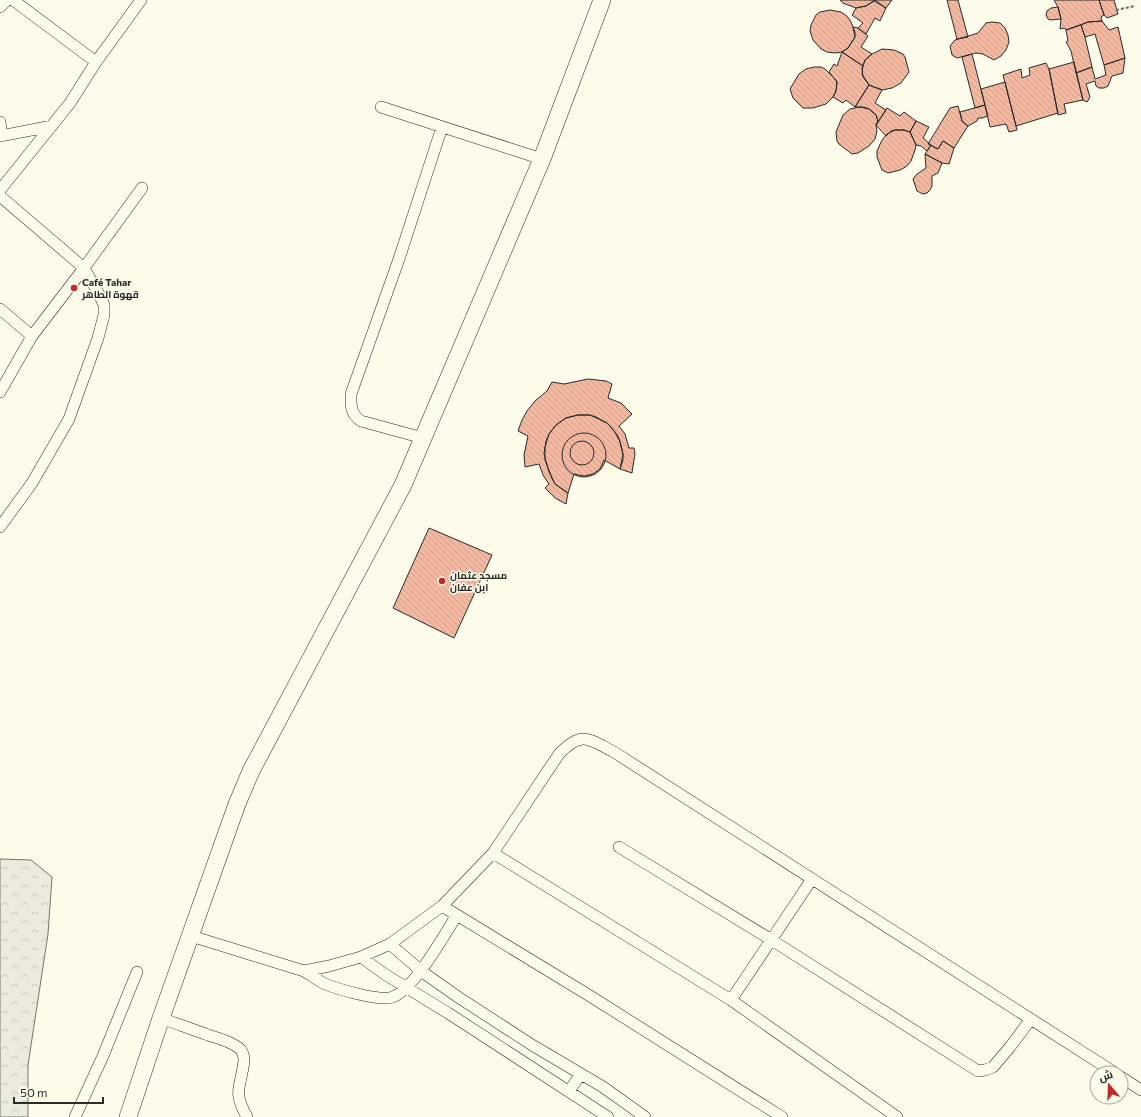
<svg xmlns="http://www.w3.org/2000/svg" width="1141" height="1117" font-family="Commissioner,Cairo,sans-serif">
	<style>
		.forest { fill: url(#forest-crowns); stroke: #74746e }
		.building { fill: url(#building-back-hatch); stroke: #2b2b2b }
		.lines { fill: none; stroke-linecap: round; stroke-linejoin: round }
		.minor-casing { stroke: #2b2b2b; stroke-width: 12 }
		.primary-casing { stroke: #2b2b2b; stroke-width: 18 }
		.path { stroke: #6a6964; stroke-width: 2; stroke-dasharray: 3 2; stroke-linecap: butt }
		.minor { stroke: #fdfbea; stroke-width: 11 }
		.primary { stroke: #fdfbea; stroke-width: 17 }
		.poi-dot { fill: #c62828; stroke: #fdfbea; stroke-width: 1.5 }
		.labels { text-anchor: middle; dominant-baseline: central; stroke-width: 3; stroke-linejoin: round; paint-order: stroke }
		.poi-label { font-size: 10px; font-weight: bold; fill: #2b2b2b; stroke: #fdfbea; text-anchor: start }
	</style>
	<defs>
		<pattern id="forest-crowns" width="20" height="18" patternUnits="userSpaceOnUse"><rect width="20" height="18" fill="#ecebdb"/><path d="M2 6a3 3 0 1 1 6 0M12 15a3 3 0 1 1 6 0" fill="none" stroke="#cbcabc"/></pattern>
		<pattern id="building-back-hatch" width="6" height="6" patternUnits="userSpaceOnUse"><rect width="6" height="6" fill="#f2b8a0"/><path d="M-1 5l2 2M0 0l6 6M5-1l2 2" fill="none" stroke="#d09e8a"/></pattern>
	</defs>
	<rect width="100%" height="100%" fill="#fdfbea"/>
	<path class="forest" d="M0,859L31,860L52,877L48,934L28,1065V1117H0Z"/>
	<path class="building" d="M840,0H875L866,6L856,8L843,3Z
		M875,0H892L886,8Z
		M947,0H958L968,37L957,39Z
		M1054,0H1099L1104,15L1101,17L1102,21L1088,22L1066,30L1064,28L1060,29L1061,19L1058,7Z
		M1099,0H1114L1118,14L1107,18L1104,15Z
		M874,1L886,8L880,21L875,18L866,34L858,28L863,23L852,15L856,8L866,6Z
		M1058,7L1061,19L1050,20L1048,19L1046,15L1047,11L1051,8Z
		M830,10L841,12L847,16L851,22L855,32V37L848,48L842,52L835,53L827,52L821,49L813,40L810,31L811,25L816,15L820,12Z
		M1102,21L1109,30L1118,27L1125,58L1104,65L1095,34L1085,37L1081,25L1088,22Z
		M992,22L1000,23L1005,28L1008,35L1009,42L1006,50L1001,56L994,60L983,54L976,53L957,58L952,55L950,46L955,40L978,33L986,23Z
		M1081,25L1085,37L1092,67L1076,73L1071,51L1066,42L1068,41L1066,30Z
		M853,27L858,28L868,36L861,47L872,54L865,60L863,66L842,52L848,48L855,37Z
		M882,49L894,50L903,54L905,57L909,72L901,83L892,88L882,90L869,85L863,77L862,68L865,60L872,54Z
		M842,52L863,66L862,74L869,85L855,107L846,100L843,103L833,97L836,91L837,82L834,78L829,72L834,64L837,66Z
		M972,54L985,105L975,108L962,57Z
		M1125,58L1123,73L1112,76L1108,86L1104,88H1099L1096,86L1095,81L1086,84L1090,97L1087,102L1083,100L1076,73L1092,67L1095,79L1106,75L1104,65Z
		M1074,62L1083,100L1064,104L1066,113L1058,115L1049,69Z
		M1046,63L1049,69L1058,113L1016,126L1003,75L1021,69L1022,78L1030,75L1029,68Z
		M814,67H821L825,69L834,78L837,82L836,91L833,97L826,104L813,108H803L793,98L790,89L799,74L806,69Z
		M1005,82L1017,130L1009,132L1006,124L990,127L981,89Z
		M869,85L882,90L875,103L886,110L876,125L878,121L876,115L869,109L864,107H855Z
		M985,105L988,116L982,118H978L977,121L968,126L962,121L960,112Z
		M958,106L962,121L968,126L954,148L943,141L938,149L928,144L950,108Z
		M859,107L869,109L876,115L878,121L876,125L877,131L875,139L869,146L858,153L852,154L839,144L837,141L836,132L843,115L850,109Z
		M887,108L900,116L904,112L916,121L910,132L904,130H895L891,131L886,136L876,125Z
		M916,121L929,127L923,138L931,145L927,151L921,146L916,145L910,132Z
		M895,130H904L910,132L916,145L915,150L911,161L907,166L900,170L888,173L882,170L877,157V151L882,140L887,134Z
		M943,141L954,148L949,164L942,163L925,154L931,145L938,149Z
		M925,154L942,163L938,173L932,176V186L930,190L927,193L923,194L917,191L913,179L917,174L926,168Z
		M588,379L606,381L612,384L608,398L621,403L632,414L619,426L625,434L629,448H634L635,454L633,466L632,473L620,469L623,454L620,442L615,432L607,423L590,415H578L566,418L556,425L549,434L546,441L544,454L549,472L555,484L568,493L566,504L555,498L545,488L549,484L543,475L539,464L525,467L524,455L528,436L518,431L522,420L527,411L535,401L547,391L552,382L564,384Z
		M578,415H590L596,417L607,423L611,427L618,436L620,442L623,454V460L620,469L604,460L600,469L593,474L584,476L574,474L568,493L555,484L552,478L545,460V447L549,434L556,425L566,418Z
		M562 455a22 22 0 1 1 44 0a22 22 0 1 1-44 0Z
		M570 453a12 12 0 1 1 24 0a12 12 0 1 1-24 0Z
		M429,528L492,555L454,638L393,608Z"/>
	<g class="lines">
		<defs>
			<path id="minor" d="M13,0L96,62
				M0,7L7,0
				M381,107L542,159
				M0,122L2,136
				M0,136L52,126
				M0,190L70,103L96,62L141,0
				M0,196L84,268L100,296L104,305V315L98,338L69,419L32,483L0,527
				M0,309L32,336
				M0,392L32,336L84,268L142,188
				M423,438L361,421C350,413 351,406 351,394L399,259L442,127
				M619,847L770,939L978,1071L985,1070L993,1067L1010,1047L1031,1019
				M493,853L731,1000L897,1117
				M442,906L590,996L782,1117
				M191,936L304,971L329,966L361,957L390,944L442,906L493,853L559,754C582,730 589,739 614,752L1115,1073
				M390,944L421,971L458,997L532,1045L603,1087L645,1117
				M361,957L386,975L448,1013L608,1117
				M304,971C311,975 317,980 325,984C338,989 380,1002 393,997C415,988 444,935 457,915
				M731,1000L812,879
				M161,1018C177,1024 192,1029 208,1035C218,1038 230,1041 239,1048C243,1051 244,1056 244,1061C241,1088 232,1090 247,1117
				M1121,1077L1141,1090
				M569,1091L581,1074
				M75,1117L103,1056L137,972"/>
			<path id="primary" d="M128,1117L161,1018L237,804L251,771L403,485L542,159L602,0"/>
		</defs>
		<use href="#minor" class="minor-casing"/>
		<use href="#primary" class="primary-casing"/>
		<path class="path" d="M1116,10L1135,6"/>
		<use href="#minor" class="minor"/>
		<use href="#primary" class="primary"/>
	</g>
	<g class="poi-dot">
		<circle cx="74" cy="288" r="4"/>
		<circle cx="442" cy="581" r="4"/>
	</g>
	<g class="labels">
		<g class="poi-label">
			<text x="82" y="282">Café Tahar<tspan x="82" dy="12">قهوة الطاهر</tspan></text>
			<text x="450" y="575">مسجد عثمان<tspan x="450" dy="12">ابن عفان</tspan></text>
		</g>
	</g>
	<g transform="translate(1109 1085) rotate(341)"><circle r="19" fill="#fdfbea" stroke="#a9a89e"/>
	<path d="M0-3L7 15L0 10L-7 15Z" fill="#c62828"/>
	<text y="-6" font-size="11" font-weight="bold" text-anchor="middle" fill="#2b2b2b">ش</text>
	</g>
	<path d="M14 1097v6h89v-6" fill="none" stroke="#2b2b2b" stroke-width="2"/>
	<text x="20" y="1097" font-size="12" fill="#2b2b2b" stroke="#fdfbea" stroke-width="3" paint-order="stroke">50 m</text>
</svg>
